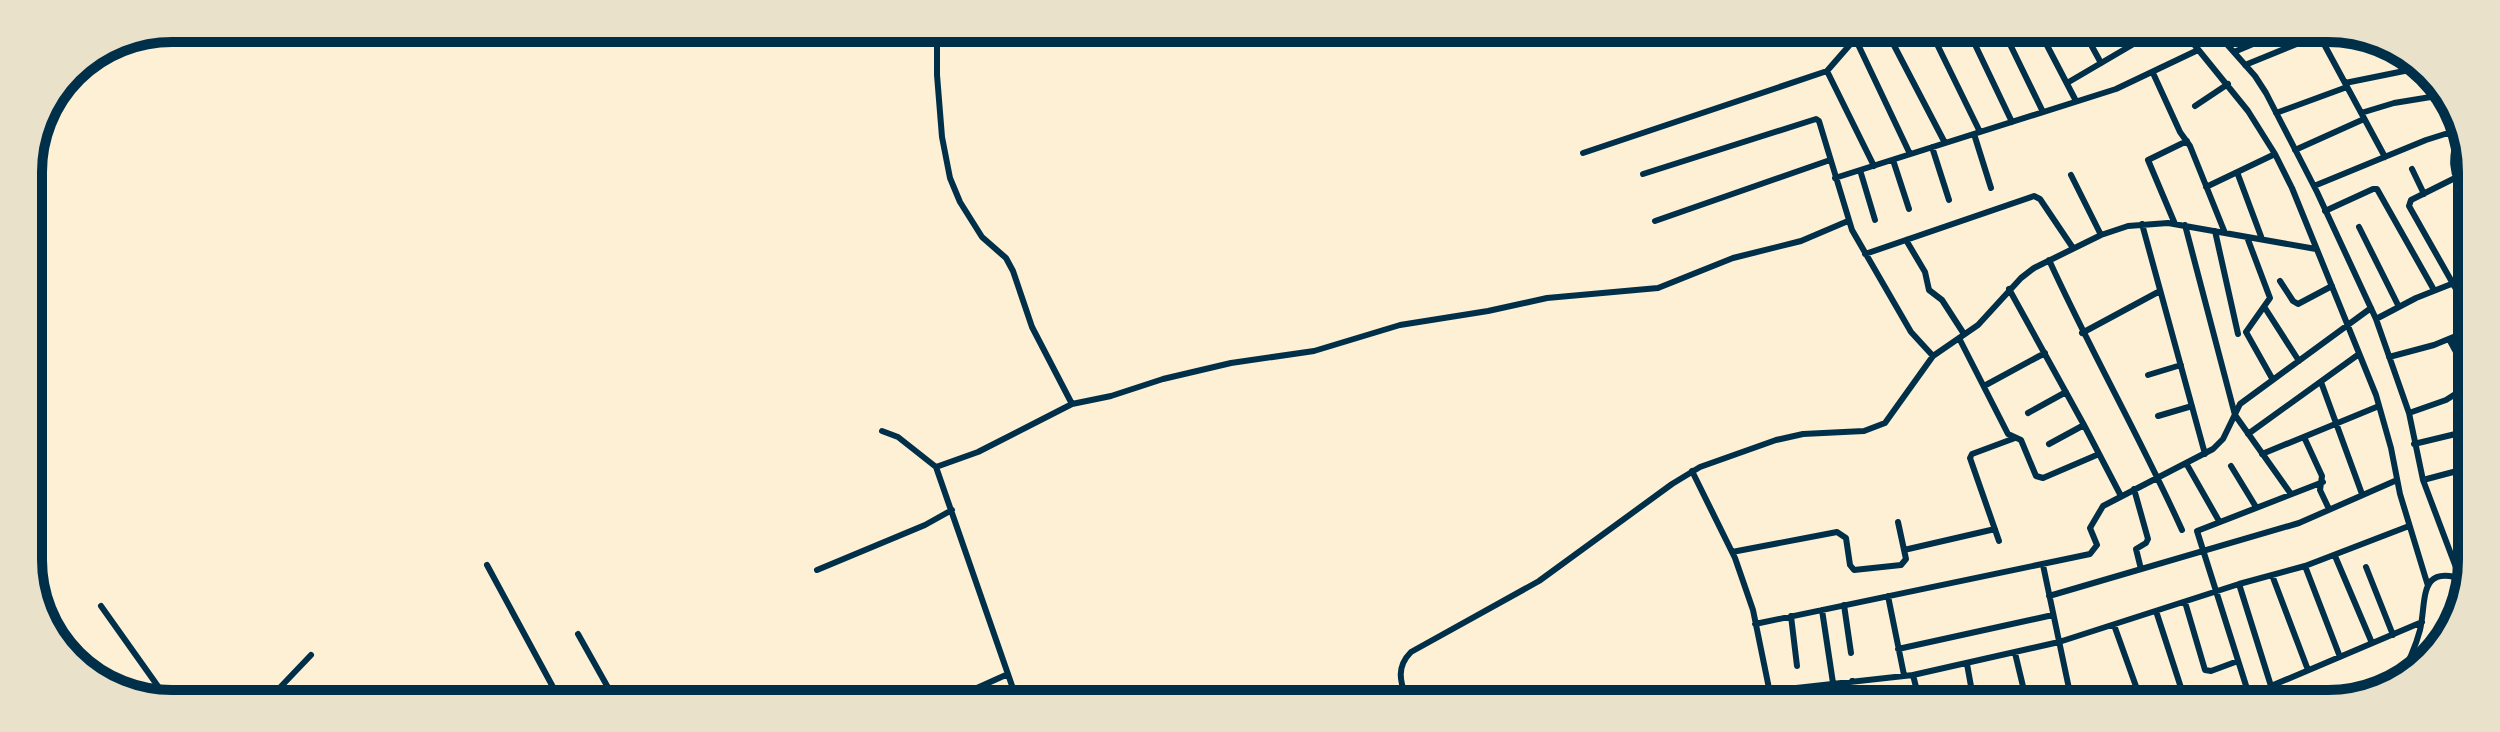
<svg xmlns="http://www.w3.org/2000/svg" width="2500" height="732" font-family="Merriweather,serif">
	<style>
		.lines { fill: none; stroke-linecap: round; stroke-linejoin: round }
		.minor { stroke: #003049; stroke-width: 6 }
		.rim { fill: none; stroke: #003049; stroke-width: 10 }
	</style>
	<rect width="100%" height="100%" fill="#fdf0d5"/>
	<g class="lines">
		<path class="minor" d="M230,28L233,33
			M942,30L937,46V75L942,137L950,178L960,202L982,237L1006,258L1013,271L1032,327L1072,404
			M1887,32L1945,143
			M1931,32L1980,132
			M1969,32L2012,122
			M2004,32L2043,112
			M2040,32L2076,101
			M2084,32L2101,63
			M2184,32L2248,111L2275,154L2292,188L2376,395L2391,448L2400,494L2428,586
			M2216,32L2255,76L2266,93L2317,192L2376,319L2409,413L2423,480L2460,578
			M1727,33L1733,31
			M2318,33L2385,157
			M1855,38L1910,154
			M2234,52L2279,33
			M2245,65L2319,35L2342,33
			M1827,71L1874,166
			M2153,73L2180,132L2190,146L2225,233
			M65,82L89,70L87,59
			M2067,83L2154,32
			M2345,83L2424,67
			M2195,106L2228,84
			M2276,113L2347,87
			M2361,113L2394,103L2443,95
			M2460,126C2451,156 2448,174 2469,200
			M1974,134L1991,188
			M1932,147L1949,200
			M2295,150L2364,119
			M1583,153L1827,71L1861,32
			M1893,160L1909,209
			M2412,169L2424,194
			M1860,170L1875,220
			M2237,172L2262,239
			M1643,174L1816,119L1819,121L1852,230L1911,332L1933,356
			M2071,175L2101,235
			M1835,178L2116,89L2198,50
			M2455,178L2411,200L2409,206L2469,312
			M2314,186L2426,140L2445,134H2464
			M2206,187L2275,154
			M2325,211L2373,189H2377L2434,290
			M1655,221L1830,160
			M2142,224L2205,454
			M2175,224L2148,160L2187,141
			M2185,225L2235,415L2291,494
			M2359,227L2399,307
			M2215,231L2238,334
			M2247,237L2270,298L2246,332L2273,380
			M1906,240L1925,272L1929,290L1942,300L1964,334
			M1865,254L2034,196L2040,199L2073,248
			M2049,260C2091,352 2141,439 2182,530
			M29,264L38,275
			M2280,281L2293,301L2298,304L2332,286
			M2009,289L2084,425L2121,496
			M2265,308L2299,361
			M2376,319L2416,298L2469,277
			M2082,333L2160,291
			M1959,338L2008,434L2021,440L2036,476L2043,478L2099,454
			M2449,339L2468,374
			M2389,357L2434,345L2468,331
			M2148,375L2181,365
			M2321,382L2362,494
			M1984,386L2045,353
			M2028,413L2066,392
			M2409,413L2446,400L2468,386
			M2158,416L2192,406
			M882,431L898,437L936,467L1017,700L1026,701
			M2248,434L2359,354
			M2304,437L2322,476L2320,490L2329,509
			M2049,444L2084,425
			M2414,444L2468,431
			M2262,454L2379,406
			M2186,463L2219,521
			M2231,466L2256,507
			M936,467L978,452L1072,404L1111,396L1163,379L1231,363L1314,351L1400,325L1488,311L1547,298L1658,288L1733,258L1801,241L1848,221
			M1692,471L1735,558L1753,610L1772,703
			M2423,480L2457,471L2468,462
			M2134,489L2148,539L2146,543L2136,549L2141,569
			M2457,503L2468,520
			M1999,541L1970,458L1972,454L2015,438
			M1904,550L1995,529
			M1732,552L1837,532L1846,538L1850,565L1854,570L1901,565L1906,559L1898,522
			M2335,556L2372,643
			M487,565L560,700
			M2043,565L2071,698
			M2305,566L2340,657
			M2366,567L2393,635
			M817,570L925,525L952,510
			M2272,575L2308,670
			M2239,584L2271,686
			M1888,596L1904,675
			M2049,596L2299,523L2397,480
			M2185,602L2205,670L2211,671L2238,661
			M1844,605L1851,653
			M101,606L167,699
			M1822,610L1833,683
			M2156,611L2186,703
			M1791,616L1797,666
			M1755,624L2090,554L2097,545L2090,528L2103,506L2213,449L2223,439L2240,404L2371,308
			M2114,625L2142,703
			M578,634L615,700
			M1898,649L2053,615
			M2015,653L2027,703
			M1967,664L1974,703
			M1913,675L1920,703
			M1852,681L1856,703
			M2398,681C2408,664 2415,649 2420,630C2427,601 2417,561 2467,581
			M493,689L500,700
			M1769,691L1913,675L2059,642L2239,584L2305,566L2409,526
			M2319,694L2331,690L2341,702
			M2249,695L2197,531L2323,482
			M269,699L311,655
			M948,701L1008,674
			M1407,702C1401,683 1395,668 1411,652L1539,581L1672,484L1700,467L1776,440L1803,434L1864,431L1885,423L1933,356L1978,325L2021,278L2034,268L2101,235L2128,226L2168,223L2316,249
			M2029,703L2071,698L2142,702
			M2231,703L2422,622"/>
	</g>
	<path d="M0 0H2500V732H0ZM172 42H2328A130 130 0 0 1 2458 172V560A130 130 0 0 1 2328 690H172A130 130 0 0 1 42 560V172A130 130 0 0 1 172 42Z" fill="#e9e1ca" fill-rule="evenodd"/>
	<path class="rim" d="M172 42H2328A130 130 0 0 1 2458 172V560A130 130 0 0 1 2328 690H172A130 130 0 0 1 42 560V172A130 130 0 0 1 172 42Z"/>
</svg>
